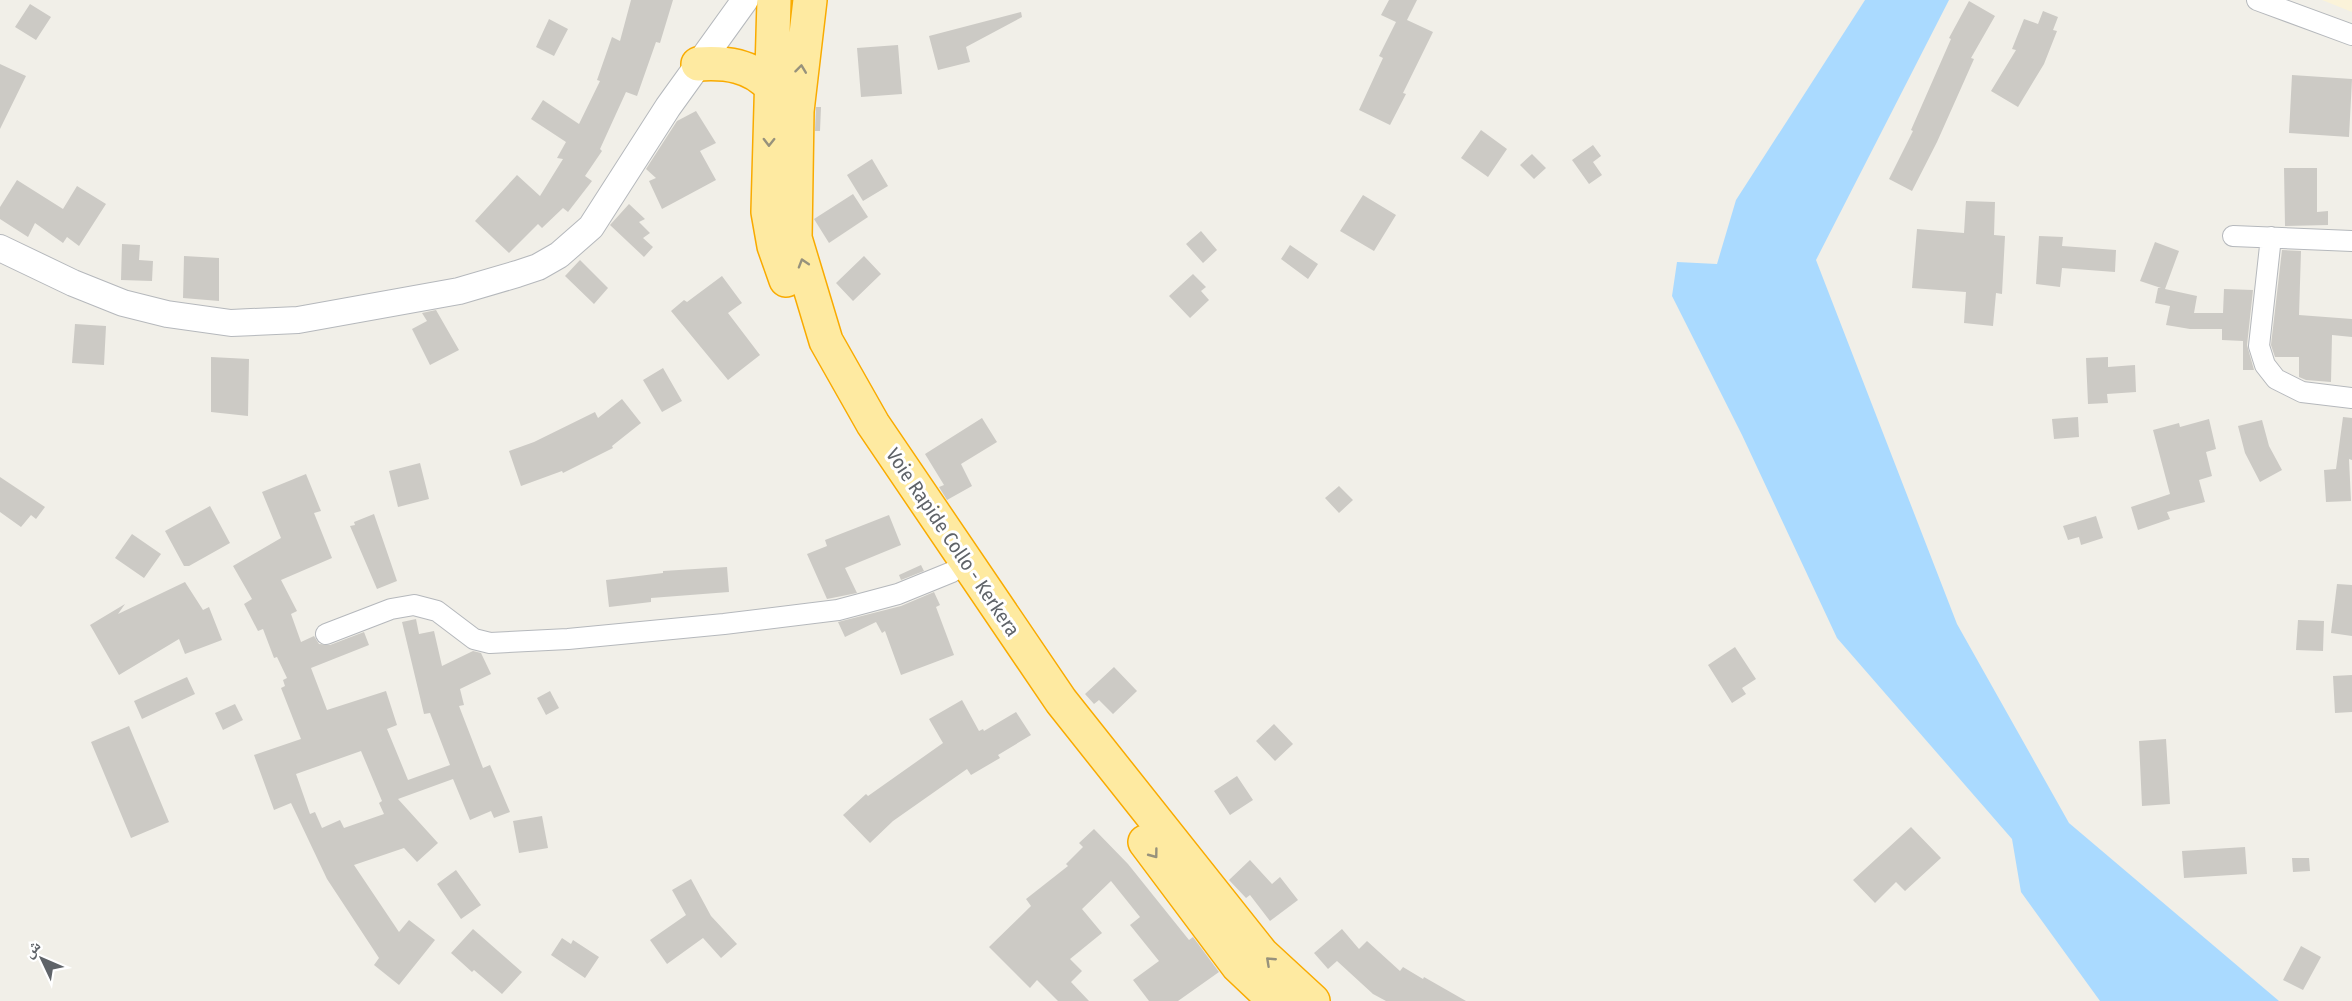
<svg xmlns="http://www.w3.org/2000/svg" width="2352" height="1001" font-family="'Fira Sans Condensed','Noto Naskh Arabic',sans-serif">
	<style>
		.sand { fill: #fbf3d9 }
		.water { fill: #aadaff }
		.building { fill: #cccac5; fill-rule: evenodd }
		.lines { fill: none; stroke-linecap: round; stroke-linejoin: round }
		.minor-casing { stroke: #b5b8bc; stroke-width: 22 }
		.tertiary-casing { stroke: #b5b8bc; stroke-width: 28 }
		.trunk-casing { stroke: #f9ab00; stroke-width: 36 }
		.minor { stroke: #fff; stroke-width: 20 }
		.tertiary { stroke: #fff; stroke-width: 26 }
		.trunk { stroke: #feeaa1; stroke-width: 33 }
		.oneway { stroke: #97927c }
		.labels { text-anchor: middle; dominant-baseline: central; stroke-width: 6; stroke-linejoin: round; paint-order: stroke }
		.street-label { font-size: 20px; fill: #5f6368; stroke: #fff }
	</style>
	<rect width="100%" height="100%" fill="#f1efe8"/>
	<path class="sand" d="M2322,0H2352V12Z"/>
	<path class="water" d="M1865,0H1949L1816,260L1957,624L2069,823L2279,1001H2100L2021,892L2012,839L1837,638L1742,435L1672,296L1677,262L1717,264L1736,200Z"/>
	<path class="building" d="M631,0H673L660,43L656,42L637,96L626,92L600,149L602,151L585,176L592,181L568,212L563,208L542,228L538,224L509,253L475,221L517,175L540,196L563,159L557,158L566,142L531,119L543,100L579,124L600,81L597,80L612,37L620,41Z
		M1389,0H1417L1407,20L1433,32L1403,93L1406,94L1390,125L1359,110L1383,58L1379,56L1396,22L1381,15Z
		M1969,1L1995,16L1971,58L1974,59L1937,142L1912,191L1889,179L1913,131L1911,130L1951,39L1949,38Z
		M30,4L51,17L36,40L15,27Z
		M2043,11L2058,17L2053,30L2057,31L2044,64L2018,107L1991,91L2016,50L2012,49L2024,19L2038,24Z
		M1021,12L1022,17L966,47L970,62L938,70L929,36Z
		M549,19L568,29L554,56L536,47Z
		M898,45L902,94L861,97L857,48Z
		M0,64L26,76L0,129Z
		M2292,75L2352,79L2349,137L2289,133Z
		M816,107H821L820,131H815Z
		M696,111L716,143L700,151L716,180L662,209L649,181L656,178L646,169L677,121Z
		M1481,130L1507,149L1488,177L1461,158Z
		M1593,145L1601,156L1593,162L1602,175L1589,184L1572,160Z
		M1532,154L1546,168L1534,179L1520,165Z
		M872,159L888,186L863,201L847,175Z
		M2284,168H2317V212L2328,211V225L2285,226Z
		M17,180L63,209L77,186L106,204L79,246L67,237L63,243L35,223L28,237L0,219V207Z
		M853,194L868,217L829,243L814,219Z
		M1363,195L1396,215L1374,251L1340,231Z
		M1966,201L1995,202L1994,235L2005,236L2002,294L1996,293L1993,326L1964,323L1966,292L1912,288L1917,229L1964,233Z
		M629,204L645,219L639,222L650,233L643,238L653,247L644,257L610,225Z
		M1201,231L1217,250L1203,263L1186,244Z
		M2039,236L2063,237L2062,246L2116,250L2115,272L2062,268L2060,287L2036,284Z
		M2155,242L2179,251L2165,289L2197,296L2194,313H2223L2224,289L2253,290L2247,345L2254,370H2243V341L2222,340V329H2190L2166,325L2170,306L2155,303L2158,288H2161L2140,281Z
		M122,244L140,245L139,260L153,261L152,281L121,280Z
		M1290,245L1318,264L1308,279L1281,259Z
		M2282,250L2301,251L2299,315L2352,319V337L2332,335L2331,382L2306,380L2299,377V357H2275L2271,345Z
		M184,256L219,258V301L183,298Z
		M864,256L881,274L853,301L836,283Z
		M580,260L608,288L594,304L565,276Z
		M1193,274L1206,287L1201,291L1209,300L1190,318L1169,296Z
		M722,276L742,303L728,313L760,355L728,380L671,311L684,300L687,302Z
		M436,310L459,350L430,365L412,329L427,321L422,313Z
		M75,324L106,326L104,365L72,363Z
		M211,357L249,359L248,416L211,412Z
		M2108,357V367L2135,365L2136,392L2107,394L2108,403L2088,404L2086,358Z
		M663,368L682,401L662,412L643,380Z
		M622,399L641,423L612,446L613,448L563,473L562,471L521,486L509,451L534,442L595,412L598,418Z
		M2078,417L2079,437L2054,439L2052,419Z
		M2343,417L2352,418V460L2349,459L2351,501L2326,502L2324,470L2336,469Z
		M982,418L997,442L961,464L972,486L947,500L939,487L944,485L925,454Z
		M2209,419L2216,449L2206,452L2212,476L2199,480L2205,502L2167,512L2170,519L2138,530L2131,507L2170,494L2153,430L2179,423L2180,427Z
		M2262,420L2269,446L2282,470L2260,482L2245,453L2238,426Z
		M420,463L429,499L398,507L389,471Z
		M306,474L321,511L314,513L332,558L281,580L297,611L291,614L301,642L314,636L319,644L330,645L364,632L369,645L311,668L327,710L386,691L397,725L387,729L408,780L450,765L430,713L424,714L402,622L416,619L419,634L434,631L442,666L473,651L481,653L491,674L460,689L464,705L459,706L483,768L490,765L510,812L494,818L491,811L470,820L453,779L398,799L438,843L417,862L404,848L354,865L399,932L409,920L435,940L399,985L374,965L379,958L327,879L291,803L274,810L254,755L301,739L281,688L285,686L283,680L287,678L277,657L274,658L263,629L258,631L244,604L252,599L233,566L281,538L262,492ZM361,751L382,801L379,803L384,814L344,828L340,820L322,828L315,812L310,814L296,774Z
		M0,477L45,507L36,519L31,515L21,527L0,512Z
		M1339,486L1353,500L1339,513L1325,498Z
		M210,506L230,543L189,566H184L165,531Z
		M374,514L397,581L377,589L350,526L355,525L354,522Z
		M889,515L901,545L845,568L857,593L827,599L807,554L827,546L825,540Z
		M2096,516L2103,538L2081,545L2079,537L2068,540L2063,526Z
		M132,534L161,554L144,578L115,558Z
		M921,565L924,571L901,580L899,575Z
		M727,567L729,592L651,598V602L609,607L606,580L663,573V571Z
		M185,582L203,610L209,607L222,640L185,654L179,639L119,675L90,625L125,604L118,614Z
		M2337,584L2352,585V636L2331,633Z
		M934,592L940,605L936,607L954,655L901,675L885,631L882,633L876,622L845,637L838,622L901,606Z
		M2298,620L2324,621L2323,651L2296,650Z
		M1735,647L1756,679L1742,688L1746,694L1732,703L1708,665Z
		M1114,667L1137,691L1113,714L1099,700L1094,704L1085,694Z
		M2352,675V712L2335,713L2333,676Z
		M187,677L195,694L142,719L134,701Z
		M550,691L559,708L546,715L537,698Z
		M962,700L979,731L983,729L984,731L1016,712L1031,735L998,755L1000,758L971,775L967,769L893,821L870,843L843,815L866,794L868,796L943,743L929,719Z
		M235,704L243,720L223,730L215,713Z
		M1274,724L1293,744L1275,761L1256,741Z
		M129,726L169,822L131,838L91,742Z
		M2166,739L2170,804L2142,806L2139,741Z
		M1237,776L1253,800L1230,815L1214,791Z
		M542,816L548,848L519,853L513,821Z
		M1911,827L1941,858L1905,891L1896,882L1875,903L1853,880Z
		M1094,829L1128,864L1189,940L1193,937L1219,972L1178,1001H1149L1133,980L1159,961L1130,925L1140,917L1111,881L1082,909L1102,933L1070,959L1082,971L1071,982L1089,1001H1058L1037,980L1030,988L989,947L1031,906L1026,899L1068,866L1066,864L1083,847L1079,843Z
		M2245,847L2247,874L2184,878L2182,851Z
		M2292,858H2309L2310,871L2293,872Z
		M1250,860L1272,884L1280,877L1298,900L1270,921L1250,895L1246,898L1229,880Z
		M456,870L481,905L461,919L437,884Z
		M691,879L711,916L737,944L721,958L703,938L667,964L650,940L686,915L672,890Z
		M473,929L522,972L502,994L474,970L472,972L451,953Z
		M1342,929L1359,949L1367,941L1400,971L1403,967L1423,979L1424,977L1466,1001H1386L1373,994L1337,961L1328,969L1314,953Z
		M562,938L571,944L573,940L599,957L585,978L551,955Z
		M2301,946L2321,957L2303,990L2283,980Z"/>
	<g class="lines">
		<defs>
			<path id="minor" d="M2257,0L2352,35
				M2233,236L2352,241
				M2271,237L2259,346L2265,365L2276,379L2302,392L2352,398
				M326,634L391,609L414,605L437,611L474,639L490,643L568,639L724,624L838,610L898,594L952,572"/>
			<path id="tertiary" d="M0,248L73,283L123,303L167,314L231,323L298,320L459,291L517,274L538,267L559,255L591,227L668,107L745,0"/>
			<path id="trunk" d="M774,0L768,212L774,246L786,280
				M810,0L797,111L795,238L826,341L873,424L1061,701L1262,954L1313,1001
				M698,64C725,62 752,65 771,87
				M1145,842L1238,966L1275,1001"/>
		</defs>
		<use href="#minor" class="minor-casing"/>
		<use href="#tertiary" class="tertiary-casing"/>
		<use href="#trunk" class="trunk-casing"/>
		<use href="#minor" class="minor"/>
		<use href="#tertiary" class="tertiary"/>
		<use href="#trunk" class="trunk"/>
	</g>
	<defs><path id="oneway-chevron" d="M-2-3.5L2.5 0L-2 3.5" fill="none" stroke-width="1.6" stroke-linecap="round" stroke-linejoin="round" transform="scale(1.5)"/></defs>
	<g class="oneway">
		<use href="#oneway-chevron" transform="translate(801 69) rotate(-83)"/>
		<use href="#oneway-chevron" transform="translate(769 142) rotate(91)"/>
		<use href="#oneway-chevron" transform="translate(803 263) rotate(-107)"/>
		<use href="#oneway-chevron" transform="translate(1154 854) rotate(53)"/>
		<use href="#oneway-chevron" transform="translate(1270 961) rotate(-137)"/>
	</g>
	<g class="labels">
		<g class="street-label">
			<text transform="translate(953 542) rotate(56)">Voie Rapide Collo - Kerkera</text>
		</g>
	</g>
	<g transform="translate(42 959) rotate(314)" stroke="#ffffff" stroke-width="4.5" paint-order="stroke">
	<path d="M0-4.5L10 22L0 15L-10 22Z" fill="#5f6368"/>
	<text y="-9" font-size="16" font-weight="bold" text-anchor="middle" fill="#5f6368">ش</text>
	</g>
</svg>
